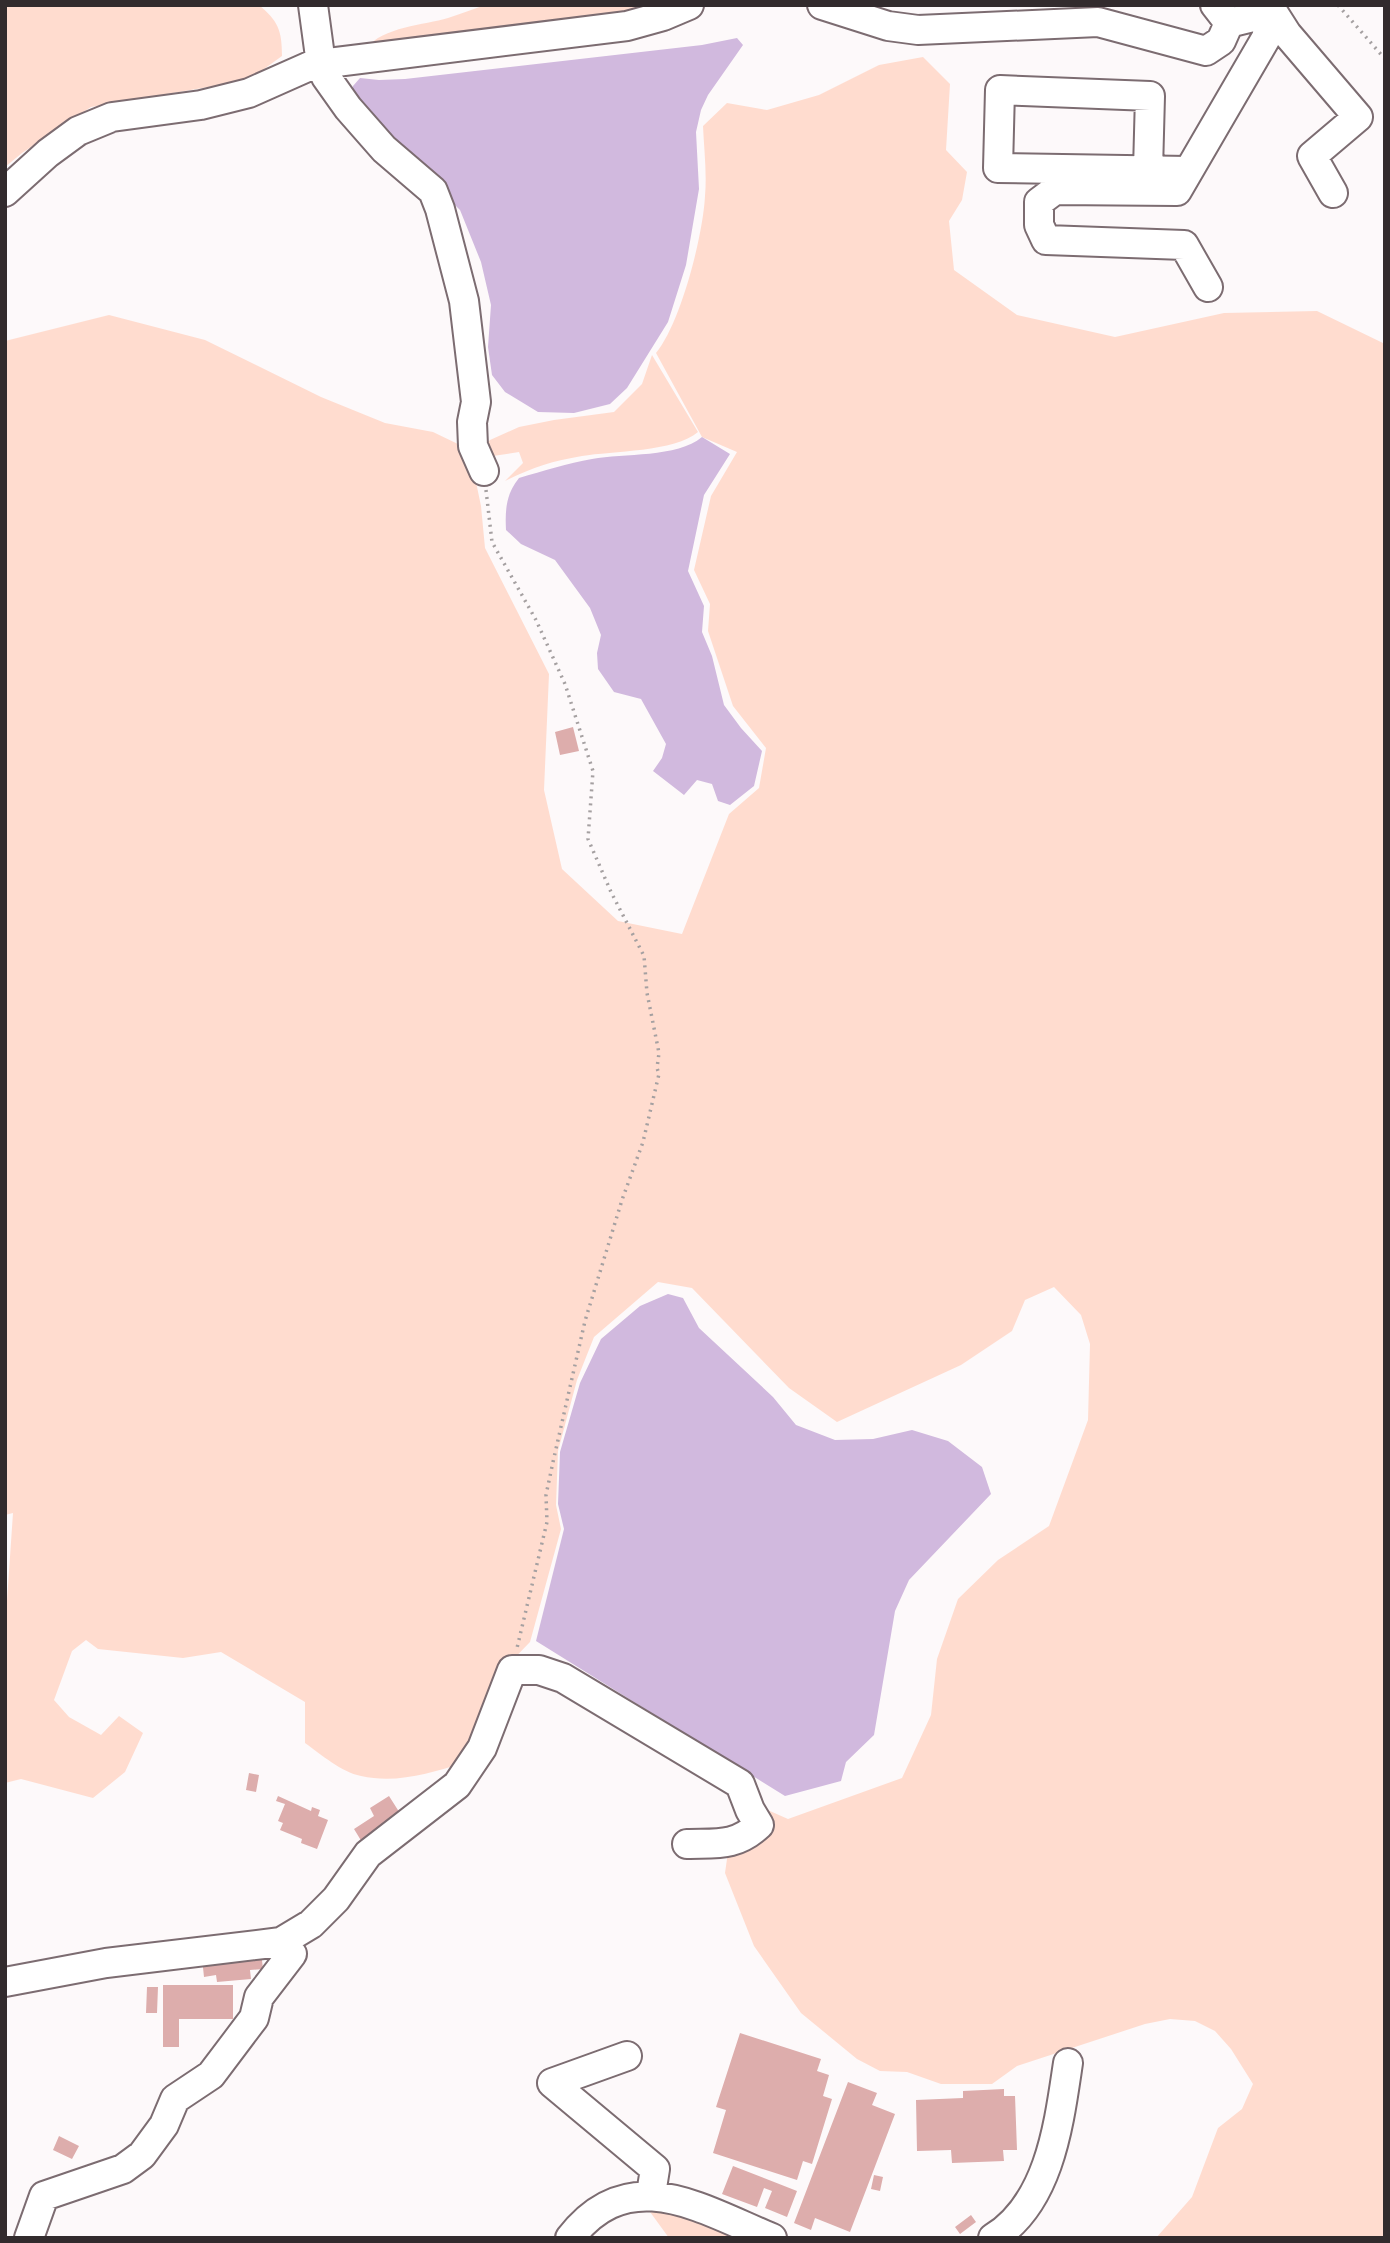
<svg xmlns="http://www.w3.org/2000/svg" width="1390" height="2243" font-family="'Source Sans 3',sans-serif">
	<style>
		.green { fill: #ffdccf }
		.water { fill: #d1b9de }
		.building { fill: #ddadac }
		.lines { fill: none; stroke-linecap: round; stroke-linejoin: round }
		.minor-casing { stroke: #7c6c71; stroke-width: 32 }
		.path { stroke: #a5a0a1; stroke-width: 3.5; stroke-dasharray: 2 5; stroke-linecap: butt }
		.minor { stroke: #fff; stroke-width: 28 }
	</style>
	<rect width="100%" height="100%" fill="#fdf9fa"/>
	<path class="green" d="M5,5H259C278,21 282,30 282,56L249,80L91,107L22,153L5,167Z
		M485,5H658L643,11L367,48C382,27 425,25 448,18C461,14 473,9 485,5Z
		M923,57L950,84L946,150L967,172L962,200L949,221L954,270L1017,315L1115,337L1224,313L1317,311L1385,344V2238H1156L1192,2197L1218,2128L1242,2109L1253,2084L1231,2049L1215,2031L1195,2021L1170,2019L1145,2024L1017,2066L992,2084H941L907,2072L880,2071L857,2059L801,2013L754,1946L725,1873L728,1852L761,1807L788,1819L902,1778L931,1715L937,1659L958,1599L998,1560L1049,1526L1088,1420L1090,1344L1081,1315L1054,1287L1025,1300L1012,1331L961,1365L837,1422L789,1388L692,1288L658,1282L594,1337L577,1380L558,1451L556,1505L561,1529L530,1642L502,1671L463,1763C431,1773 396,1784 361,1776C341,1772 322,1755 305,1743V1702L221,1652L183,1658L98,1649L86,1640L72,1651L54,1700L69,1717L101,1735L119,1716L143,1733L125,1772L93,1798L21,1779L5,1783V1630L13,1513L5,1515V341L109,315L205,340L321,397L385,423L433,432L460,445L472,463L481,506L485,548L549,674L544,790L562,869L618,921L682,934L729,814L759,788L766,748L733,706L708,631L710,604L694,570L711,496L737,452L702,437L656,353C681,323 703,235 705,196C707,173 704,149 703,126L727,103L767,110L819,95L879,65Z
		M652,355L698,432C675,452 612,451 582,456C552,461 531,468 505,481L523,463L519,452L493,456L482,448L490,440L519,427L554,420L614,412L642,384Z
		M645,2205L683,2210L747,2238H669Z"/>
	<path class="water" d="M737,38L743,45L708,95L701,110L696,132L699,189L686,265L668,322L627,388L610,404L574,413L538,412L505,392L492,375L488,347L491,305L481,262L460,210L396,147L351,98L353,86L360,78L379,80L405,79L702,45Z
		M702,437L730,454L704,495L688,571L704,606L702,632L712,656L724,705L741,728L762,751L754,786L730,805L718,801L712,784L697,780L684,795L653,771L662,758L666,744L641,699L614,692L598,669L597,653L601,635L590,608L555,560L521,544L506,530C505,510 506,494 519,478C543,471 568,463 592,459C624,453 677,458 702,437Z
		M668,1294L683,1298L699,1328L773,1397L796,1425L835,1440L873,1439L912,1430L948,1441L982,1467L991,1494L909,1580L895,1611L874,1735L846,1762L841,1781L785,1796L536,1641L564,1529L558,1504L560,1452L580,1383L601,1339L640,1306Z"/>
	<path class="building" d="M573,727L579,751L560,755L555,732Z
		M249,1773L259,1775L256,1792L246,1790Z
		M278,1796L311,1811L312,1807L320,1810L318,1816L328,1820L317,1849L301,1843L302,1839L280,1830L283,1823L278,1821L285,1804L276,1801Z
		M389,1796L403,1818L365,1847L354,1829L374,1816L370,1808Z
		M261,1952L263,1969L250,1970L251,1979L217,1982L216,1975L204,1977L202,1958Z
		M163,1985H233V2019H179V2047H163Z
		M147,1987H158L157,2013H146Z
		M740,2033L821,2059L817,2071L829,2075L823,2096L832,2099L812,2164L803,2161L797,2180L713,2153L726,2110L716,2107Z
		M848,2082L877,2093L872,2105L895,2114L850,2232L815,2218L811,2230L794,2223Z
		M1004,2089V2096H1015L1017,2150H1003L1004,2161L952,2163L951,2150L917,2151L916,2100L963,2098V2091Z
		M59,2136L79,2146L72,2159L53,2150Z
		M733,2166L797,2191L787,2217L765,2208L772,2191L764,2188L757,2207L722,2194Z
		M874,2175L883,2177L880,2191L871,2189Z
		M971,2215L976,2222L960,2234L955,2227Z"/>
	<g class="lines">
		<defs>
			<path id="minor" d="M313,5L321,64L326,77L348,108L384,149L433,191L440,209L464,301L476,402L472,422L473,446L484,471
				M822,5L888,26L918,30L1098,22L1206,51L1221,41L1229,23L1215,5
				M1229,23L1273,12L1287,34L1358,117L1312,156L1333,193
				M1148,170L1150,96L1000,90L998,168L1188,171
				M5,192L48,153L78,131L112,117L201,105L249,93L312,65L627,26L663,16L689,5
				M1208,287L1184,245L1046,240L1039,225V202L1055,190L1177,191L1266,38L1273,12L1271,5
				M5,1982L106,1963L281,1942L311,1924L336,1899L368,1854L457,1785L482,1748L512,1670H539L563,1678L740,1784L750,1810L759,1825C735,1847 717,1843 687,1844
				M627,2056L552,2083L655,2169L651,2194
				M29,2238L44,2196L123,2169L142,2155L164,2125L175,2099L211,2075L254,2018L259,1997L292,1954L281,1942
				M570,2238C629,2161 701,2209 772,2238
				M993,2238C1050,2203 1059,2123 1068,2063"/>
		</defs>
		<use href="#minor" class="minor-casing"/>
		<path class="path" d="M1338,5L1385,59
			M486,490L492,542L536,620L565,684L593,771L588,839L611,892L644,956L647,993L659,1053L657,1068L659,1074L643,1142L622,1200L585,1321L553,1462L546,1495L547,1522L517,1648"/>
		<use href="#minor" class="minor"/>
	</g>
	<rect width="1390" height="2243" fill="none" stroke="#322b2d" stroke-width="14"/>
</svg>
